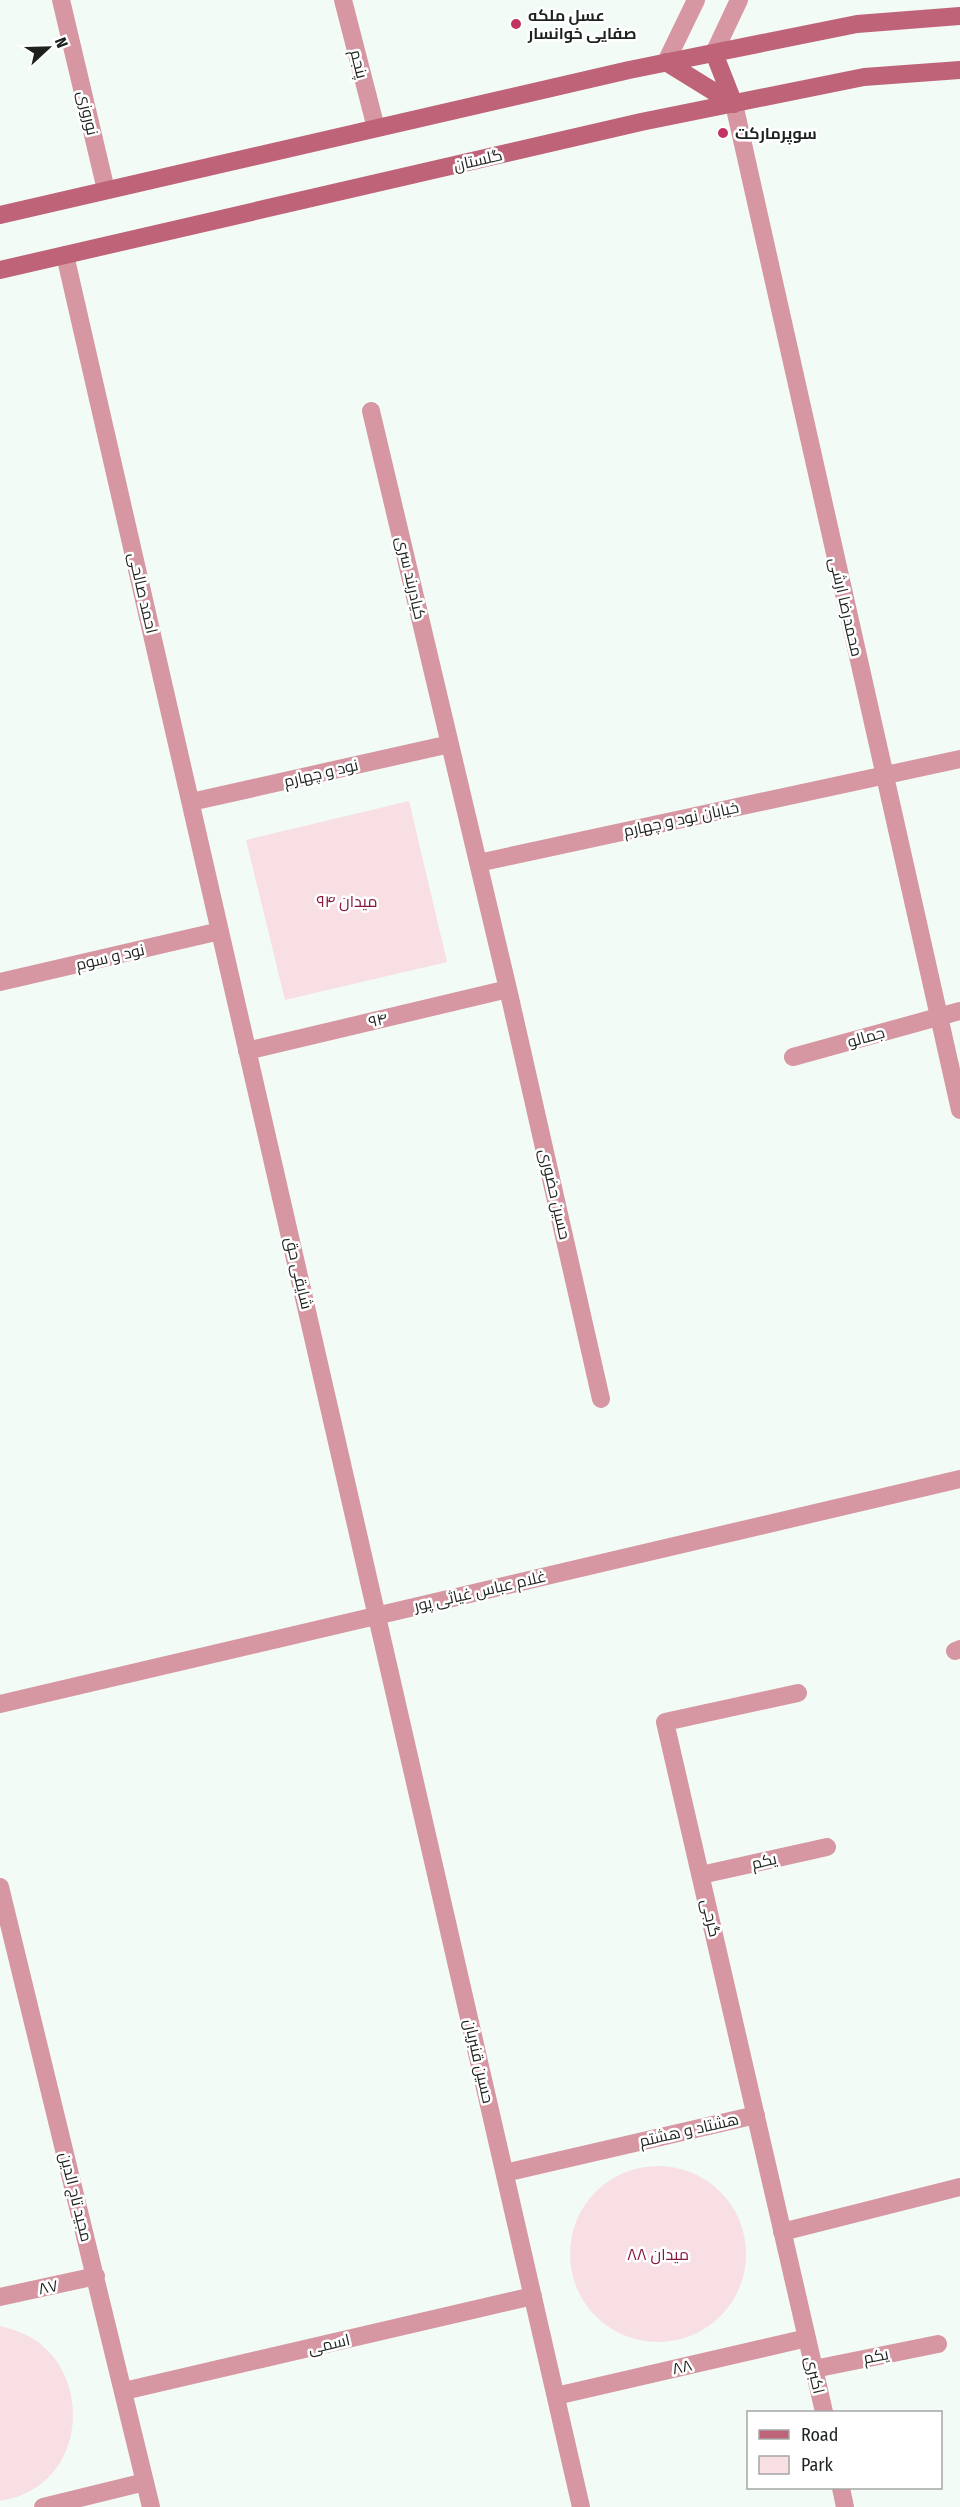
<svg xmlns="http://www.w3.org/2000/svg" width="960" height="2507" font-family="'Fira Sans Condensed',Cairo,sans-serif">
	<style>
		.green { fill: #f8dfe3 }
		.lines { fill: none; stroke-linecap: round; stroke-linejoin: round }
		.street { stroke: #d696a2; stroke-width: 18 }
		.secondary { stroke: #bf6379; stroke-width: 18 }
		.poi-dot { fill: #c23462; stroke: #fff; stroke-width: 2 }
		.labels { text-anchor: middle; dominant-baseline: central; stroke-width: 5; stroke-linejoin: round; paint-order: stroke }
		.poi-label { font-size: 16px; font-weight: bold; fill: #1e221f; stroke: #fff; text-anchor: start }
		.street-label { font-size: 16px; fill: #1e221f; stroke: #fff }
		.park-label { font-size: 16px; fill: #85173e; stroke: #fff }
	</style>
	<rect width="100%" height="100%" fill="#f2fbf5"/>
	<path class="green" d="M409,801L447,962L285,1000L246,840Z
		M570 2254a88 88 0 1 1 176 0a88 88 0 1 1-176 0Z
		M0,2326C16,2330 33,2336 45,2348C89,2389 81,2471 22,2495C15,2498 7,2499 0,2501Z"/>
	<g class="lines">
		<path class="street" d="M61,0L106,190
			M343,0L376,128
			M714,53L739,0
			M666,62L696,0
			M734,104L960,1110
			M65,255L581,2507
			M371,411L508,989L601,1399
			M191,802L450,744
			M478,863L960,759
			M0,982L220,931
			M247,1051L508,989
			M793,1057L960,1011
			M955,1651L960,1649
			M798,1693L665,1722L824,2412
			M0,1704L960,1479
			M701,1875L827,1847
			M0,1887L151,2507
			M505,2173L756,2115
			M782,2232L960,2187
			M0,2297L96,2276
			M814,2369L938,2344
			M124,2391L533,2296
			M556,2396L807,2338
			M841,2488L845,2507
			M43,2507L145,2482"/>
		<path class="secondary" d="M714,53L734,104
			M666,62L734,104
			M0,215L629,70L857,24L960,16
			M0,270L641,122L864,77L960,70"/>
	</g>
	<g class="poi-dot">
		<circle cx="516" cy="24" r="6"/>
		<circle cx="723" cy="133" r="6"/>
	</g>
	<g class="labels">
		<g class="poi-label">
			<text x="528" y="15">عسل ملکه<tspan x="528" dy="18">صفایی خوانسار</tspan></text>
			<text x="735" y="133">سوپرمارکت</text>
		</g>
		<g class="street-label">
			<text transform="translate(359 64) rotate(76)">پنجم</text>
			<text transform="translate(88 113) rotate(77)">نوروزی</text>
			<text transform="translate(478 160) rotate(-13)">گلستان</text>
			<text transform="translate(411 578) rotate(77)">کیادربند سری</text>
			<text transform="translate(143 593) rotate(77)">احمد صالحی</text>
			<text transform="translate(846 607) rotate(77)">محمدرضا ارشی</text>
			<text transform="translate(321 773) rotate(-13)">نود و چهارم</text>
			<text transform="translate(681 819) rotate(-12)">خیابان نود و چهارم</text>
			<text transform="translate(110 957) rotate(-13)">نود و سوم</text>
			<text transform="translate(378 1020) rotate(-13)">۹۴</text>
			<text transform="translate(866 1037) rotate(-16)">جمالو</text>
			<text transform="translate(555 1194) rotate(77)">حسین حضوری</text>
			<text transform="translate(299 1273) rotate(77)">شایقی حق</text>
			<text transform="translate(480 1591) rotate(-13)">غلام عباس غیاثی ‌پور</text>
			<text transform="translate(764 1861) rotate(-13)">یکم</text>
			<text transform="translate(711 1918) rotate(77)">گرجی</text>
			<text transform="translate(479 2061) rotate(77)">حسین قنبریان</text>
			<text transform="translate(689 2130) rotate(-13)">هشتاد و هشتم</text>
			<text transform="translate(76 2197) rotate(76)">مجید تاج الدین</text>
			<text transform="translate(48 2287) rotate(-12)">۸۷</text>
			<text transform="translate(329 2344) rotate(-13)">اسمی</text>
			<text transform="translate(876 2356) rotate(-11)">یکم</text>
			<text transform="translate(682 2367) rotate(-13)">۸۸</text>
			<text transform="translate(815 2375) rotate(77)">اکبری</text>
		</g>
		<g class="park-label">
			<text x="347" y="901">میدان ۹۴</text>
			<text x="658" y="2254">میدان ۸۸</text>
		</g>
	</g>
	<rect x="747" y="2411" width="195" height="78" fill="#ffffff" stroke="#a5a7a5" stroke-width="1.5"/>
	<rect x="759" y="2430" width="30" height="9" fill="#bf6379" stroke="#a5a7a5" stroke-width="1.5"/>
	<text x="801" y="2441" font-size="18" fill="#1e221f">Road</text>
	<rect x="759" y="2456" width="30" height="18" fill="#f8dfe3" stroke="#a5a7a5" stroke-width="1.5"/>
	<text x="801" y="2471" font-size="18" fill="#1e221f">Park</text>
	<g transform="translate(48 48) rotate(68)" stroke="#ffffff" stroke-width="4.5" paint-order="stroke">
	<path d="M0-4.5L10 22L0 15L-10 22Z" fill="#1e221f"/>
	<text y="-9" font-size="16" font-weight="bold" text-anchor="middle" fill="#1e221f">N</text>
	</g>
</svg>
